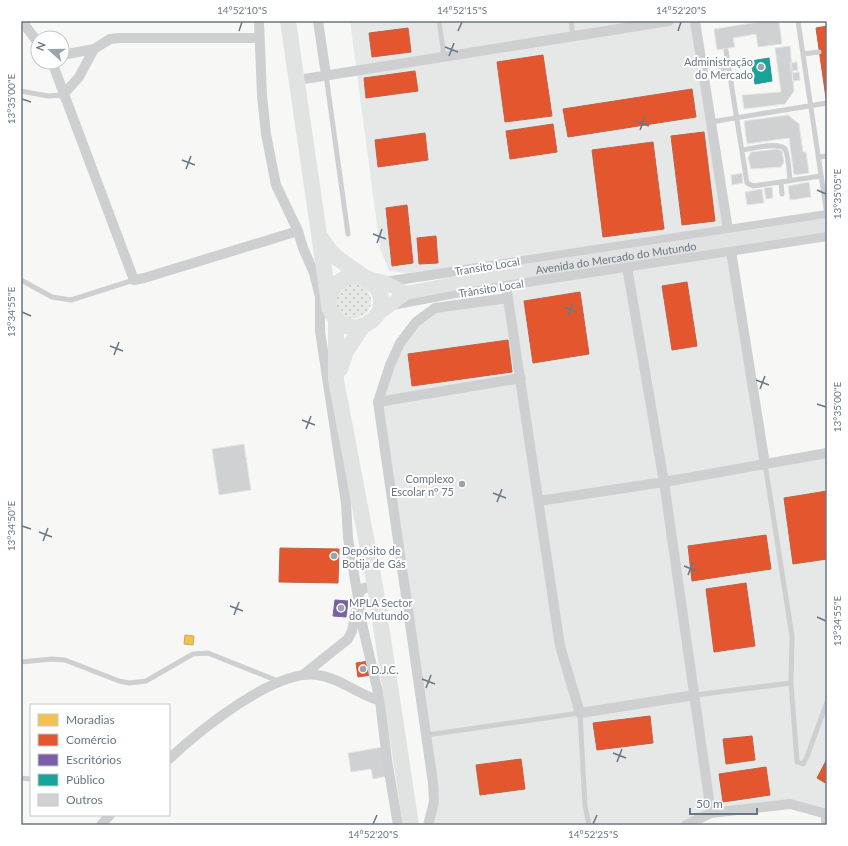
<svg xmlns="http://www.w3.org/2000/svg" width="848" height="846" font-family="Lato,sans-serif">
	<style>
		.built { fill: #e6e7e7 }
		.grass { fill: url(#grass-dots) }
		.homes { fill: #f2c14e; stroke: #c9ab5e }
		.shops { fill: #e4572e; stroke: #bf6148 }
		.offices { fill: #7b5ea7; stroke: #75669d }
		.public { fill: #17a398; stroke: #2f9692 }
		.building { fill: #cfd1d2; stroke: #e6e6e6 }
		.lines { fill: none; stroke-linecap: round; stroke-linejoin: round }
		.lane { stroke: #cdcfd0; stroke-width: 5 }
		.street { stroke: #cdcfd0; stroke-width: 10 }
		.secondary { stroke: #e1e2e2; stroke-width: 14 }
		.primary { stroke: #e1e2e2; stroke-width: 16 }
		.ticks { fill: none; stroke: #687785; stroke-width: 1.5 }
		.poi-dot { fill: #9aa4ad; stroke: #fff; stroke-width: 1.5 }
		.labels { text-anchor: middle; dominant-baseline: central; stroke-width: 4; stroke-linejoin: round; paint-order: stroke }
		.poi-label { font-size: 11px; fill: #687785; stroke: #fff; text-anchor: start }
		.street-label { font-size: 11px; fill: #687785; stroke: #fff }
		.neatline { fill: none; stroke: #687785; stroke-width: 1.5 }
		.ticks-label { font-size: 10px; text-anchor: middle; fill: #687785 }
	</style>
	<defs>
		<pattern id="grass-dots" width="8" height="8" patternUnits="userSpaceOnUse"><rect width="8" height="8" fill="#e6eae4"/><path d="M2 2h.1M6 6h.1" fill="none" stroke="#bec2be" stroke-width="1.8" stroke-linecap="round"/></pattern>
	</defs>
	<rect width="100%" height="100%" fill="#f7f7f6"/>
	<path class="built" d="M350,21H695L728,230L408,273L389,271L380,248Z
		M731,251L765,463L827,453V814L790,804L711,813L686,825H428L434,802L379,414L400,343L435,308L508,298L506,285Z"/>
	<path class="grass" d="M362,283C388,311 351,327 340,314C337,310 335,301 334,296L339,286Z"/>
	<path class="homes" d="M185,635L194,636L193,645L184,644Z"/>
	<path class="shops" d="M827,26V105L816,28Z
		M408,28L411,52L372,57L369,33Z
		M543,55L552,116L505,122L497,62Z
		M415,71L418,91L366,98L364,78Z
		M692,89L696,117L568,137L563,109Z
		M553,124L557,152L510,159L506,131Z
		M704,132L715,221L682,225L671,136Z
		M425,133L428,160L378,167L375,140Z
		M653,142L664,229L603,237L592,150Z
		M407,205L413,263L392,266L386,208Z
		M436,236L438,263L419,264L417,238Z
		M687,282L697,346L672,350L662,286Z
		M580,292L589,354L533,363L524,301Z
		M508,340L512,372L412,386L408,354Z
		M827,491V559L793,564L784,498Z
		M766,535L771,569L692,581L688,546Z
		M280,548L339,549L338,583L279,582Z
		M746,583L755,646L714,652L706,589Z
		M369,661L371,675L358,677L356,663Z
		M650,716L653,743L597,750L593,723Z
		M752,736L755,760L726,764L723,739Z
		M521,759L525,789L480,795L476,765Z
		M827,759V784L817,778Z
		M766,767L770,795L723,802L719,774Z"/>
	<path class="offices" d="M335,600L348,601L346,617L333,616Z"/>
	<path class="public" d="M769,58L772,81L755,84L751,61Z"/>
	<path class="building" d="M765,21H779L782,44L758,47L756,34L733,38L735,47L717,50L714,29Z
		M790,46L794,91L785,104L744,109L742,95L781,92L775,48Z
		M797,62L798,70L791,71L790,63Z
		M726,66L727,78L720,79L718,67Z
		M799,72L800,80L793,81L792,73Z
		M788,115L799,124L803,152H806L809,173L794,175L789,138L747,144L744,121Z
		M777,149L782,151L784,162L781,167L751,169L748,158L751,152Z
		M742,173L743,183L732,185L731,175Z
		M809,182L811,197L790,200L788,186Z
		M772,187L773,198L766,199L764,188Z
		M762,189L764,203L747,205L745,192Z
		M244,444L251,490L219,495L212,449Z
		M383,747L388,776L373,779L371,769L351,772L348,753Z"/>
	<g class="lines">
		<path class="lane" d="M439,21L444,56
			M571,21L573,36
			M798,21L827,215
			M726,51L747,183L753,186L821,176
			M803,54L819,52
			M326,75L348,234
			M21,91L48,96L63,95
			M711,122L827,103
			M742,150C751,149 779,141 785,149C789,157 789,172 790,181
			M819,157L827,156
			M781,182L782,194
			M21,280L52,297L71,300L134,280
			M765,464L792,636L791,683L797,762L803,764L806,759L827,702
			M21,662L52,659L65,660L119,681L129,683L146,681L193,654L208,653L278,681
			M695,695L791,683
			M427,735L580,713L585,806L589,825
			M21,778L31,779
			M823,813L824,825"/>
		<path class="street" d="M22,21L38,43
			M259,21L262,96L266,134L276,185L298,231L303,248L314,273L320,297V331L346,503L348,538L363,628L380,701L387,760L398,825
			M318,21L326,75
			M695,21L728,230
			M62,55L94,49L110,39L120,38H259
			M52,62L134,280L144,278L298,231
			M298,80L669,21
			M63,95L79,77L94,49
			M731,251L765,464
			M627,267L664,482L711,813
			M384,282L827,215
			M506,285L560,646L580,713L695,695
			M392,305L455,293L827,236
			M378,402L521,378
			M539,501L664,482L827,453
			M303,675L348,639L352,631L359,593L364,588L375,586
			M169,759C200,730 275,669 317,675C342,678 362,698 385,702
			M101,825L110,815
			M428,825L434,802L433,783L378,402L390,365L400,343L416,322L435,308L508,298
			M686,825L711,813L790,804L827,814"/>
		<g class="secondary">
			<path d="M368,278L384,282L406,293"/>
			<path id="s1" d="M378,314L406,293L504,274L827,225"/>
		</g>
		<path class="primary" d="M288,21L329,303
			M321,238C325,244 329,250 334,255C346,267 375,279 380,294C388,319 354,339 336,319C317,298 337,273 362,276
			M336,320V380L375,586L411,825
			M340,369L346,351L362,327"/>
	</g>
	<path class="ticks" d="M239,31L242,22M458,31L462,22M678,31L681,22M445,47L458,52M449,56L454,43M22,99L31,102M636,121L649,126M640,130L645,117M182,160L195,165M186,169L191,156M817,190L826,194M373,234L386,239M377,243L382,229M564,307L577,312M22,312L31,316M568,316L573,303M110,346L123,351M114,355L119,342M756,380L769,385M760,389L765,376M817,404L826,407M302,420L315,425M306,429L311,416M493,493L506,498M497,502L502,489M22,526L31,529M39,532L52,537M43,541L48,528M684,566L697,571M688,575L693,562M230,606L243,611M234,615L239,602M817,617L826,621M422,679L435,684M426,688L431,675M613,753L626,758M617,762L622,749M373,824L377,815M593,824L597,815"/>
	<g class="poi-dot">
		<circle cx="761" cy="67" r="4"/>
		<circle cx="462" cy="484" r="4"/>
		<circle cx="334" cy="556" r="4"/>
		<circle cx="341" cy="608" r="4"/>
		<circle cx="363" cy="669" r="4"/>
	</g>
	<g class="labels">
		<g class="poi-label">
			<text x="753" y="61" text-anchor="end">Administração<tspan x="753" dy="13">do Mercado</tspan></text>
			<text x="454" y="478" text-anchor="end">Complexo<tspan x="454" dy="13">Escolar nº 75</tspan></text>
			<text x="342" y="550">Depósito de<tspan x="342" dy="13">Botija de Gás</tspan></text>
			<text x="349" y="602">MPLA Sector<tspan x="349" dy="13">do Mutundo</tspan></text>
			<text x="371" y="669">D.J.C.</text>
		</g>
		<g class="street-label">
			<text stroke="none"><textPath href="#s1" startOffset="248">Avenida do Mercado do Mutundo</textPath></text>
			<text transform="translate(487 266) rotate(-9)">Transito Local</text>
			<text transform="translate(491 288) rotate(-9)">Trânsito Local</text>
		</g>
	</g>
	<rect width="848" height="846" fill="none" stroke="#ffffff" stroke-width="44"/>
	<rect x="30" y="704" width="140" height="112" fill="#ffffff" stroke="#c3c9ce"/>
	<rect x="38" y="714" width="20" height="12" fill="#f2c14e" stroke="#c3c9ce"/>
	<text x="66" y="724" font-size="12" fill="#687785">Moradias</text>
	<rect x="38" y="734" width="20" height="12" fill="#e4572e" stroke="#c3c9ce"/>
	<text x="66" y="744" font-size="12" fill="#687785">Comércio</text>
	<rect x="38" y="754" width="20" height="12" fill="#7b5ea7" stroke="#c3c9ce"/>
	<text x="66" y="764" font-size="12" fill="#687785">Escritórios</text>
	<rect x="38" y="774" width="20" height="12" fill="#17a398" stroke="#c3c9ce"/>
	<text x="66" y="784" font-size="12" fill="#687785">Público</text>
	<rect x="38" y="794" width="20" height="12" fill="#cfd1d2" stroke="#c3c9ce"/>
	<text x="66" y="804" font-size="12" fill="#687785">Outros</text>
	<g transform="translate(50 50) rotate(291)"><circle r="19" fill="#ffffff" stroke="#c3c9ce"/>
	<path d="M0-3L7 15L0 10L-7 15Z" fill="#9aa4ad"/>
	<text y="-6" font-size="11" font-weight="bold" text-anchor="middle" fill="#687785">N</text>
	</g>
	<path d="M690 808v6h67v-6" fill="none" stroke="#687785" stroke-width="2"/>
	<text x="696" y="808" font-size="12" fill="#687785" stroke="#ffffff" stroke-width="3" paint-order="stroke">50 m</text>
	<rect x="22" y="22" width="804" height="802" class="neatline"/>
	<g class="ticks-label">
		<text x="242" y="14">14°52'10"S</text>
		<text x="462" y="14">14°52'15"S</text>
		<text x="681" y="14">14°52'20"S</text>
		<text transform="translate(11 99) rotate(-90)" y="4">13°35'00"E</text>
		<text transform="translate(837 194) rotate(-90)" y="4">13°35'05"E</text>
		<text transform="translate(11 312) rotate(-90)" y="4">13°34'55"E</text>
		<text transform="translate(837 407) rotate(-90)" y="4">13°35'00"E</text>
		<text transform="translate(11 526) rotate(-90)" y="4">13°34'50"E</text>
		<text transform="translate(837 621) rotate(-90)" y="4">13°34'55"E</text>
		<text x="373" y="838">14°52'20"S</text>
		<text x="593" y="838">14°52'25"S</text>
	</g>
</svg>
